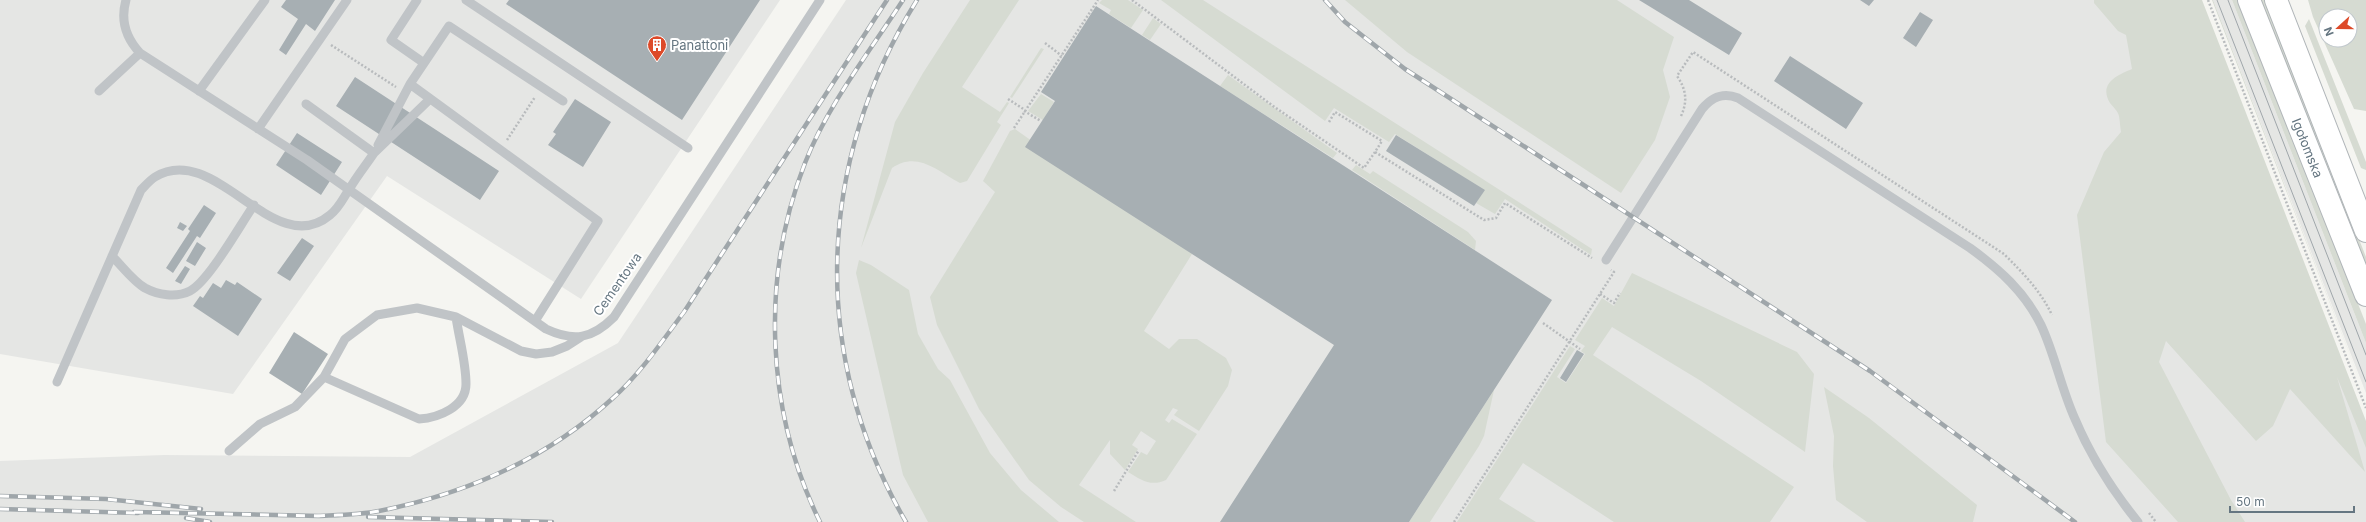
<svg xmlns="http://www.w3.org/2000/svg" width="2366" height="522" font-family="Inter,sans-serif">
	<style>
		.built { fill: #e5e6e4 }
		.green { fill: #d6dbd2; fill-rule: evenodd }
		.building { fill: #a7afb3 }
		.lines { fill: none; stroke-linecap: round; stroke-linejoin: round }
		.primary-casing { stroke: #b1b6b9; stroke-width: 24 }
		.path { stroke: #b8bbbd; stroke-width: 2.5; stroke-dasharray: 2 2; stroke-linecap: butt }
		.service { stroke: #c0c4c7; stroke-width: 9 }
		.primary { stroke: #fff; stroke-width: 22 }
		.tram { stroke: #9fa6aa; stroke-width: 1 }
		.rail-casing { stroke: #9fa6aa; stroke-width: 4.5 }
		.rail { stroke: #fff; stroke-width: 3; stroke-dasharray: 9; stroke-linecap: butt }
		.labels { text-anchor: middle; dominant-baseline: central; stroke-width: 4; stroke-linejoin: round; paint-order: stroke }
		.poi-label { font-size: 13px; fill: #657681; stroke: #fff; text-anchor: start }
		.street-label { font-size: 13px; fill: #657681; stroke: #fff }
	</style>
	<rect width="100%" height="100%" fill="#f5f5f1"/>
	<path class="built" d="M0,0H780L581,299L387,176L233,394L0,354Z
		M846,0H2191L2366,444V522H0V461L164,455L410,457L618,343Z
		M2213,0H2232L2366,343V393Z"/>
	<path class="green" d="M970,0H1019L962,87L1000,112L1007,102L1009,103L997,122L1001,125L967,181L960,183C936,170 917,151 892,168L861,248L895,122L923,73Z
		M1102,0H1128L1143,10L1131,28L1109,14L1111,10L1099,3Z
		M1161,0H1203L1592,249L1591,255L1505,199L1495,214L1476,203L1484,190L1395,134L1389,142L1334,108L1325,121Z
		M1345,0H1617L1674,37L1663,70L1670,97L1655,140L1621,193L1407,52Z
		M2094,0H2202L2366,421V448L2337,377L2365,472L2290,389L2273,426L2256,441L2166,341L2159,362L2231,500L2245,522H2178L2106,442L2077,215L2104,152L2121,132C2120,127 2120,121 2119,116C2118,111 2113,107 2110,103C2098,83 2118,75 2132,69L2126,35L2118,31L2094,3Z
		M2212,0H2213L2366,396Z
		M2232,0H2238L2366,324V343Z
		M2258,0H2265L2366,257V271Z
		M2308,0H2366V111L2354,109L2313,17ZM2326,16H2350V40H2326Z
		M1153,18L1161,24L1150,40L1142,35Z
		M2309,19L2366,162V170L2361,168L2305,26Z
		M1041,48L1044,49L1012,98L1010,97Z
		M1228,75L1337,153L1333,158L1220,86Z
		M1041,94L1054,102L1043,120L1028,111Z
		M1015,129L1192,254L1144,331L1169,349L1179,339H1197L1226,358L1232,370L1228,386L1199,431L1174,415L1178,410L1173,408L1165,420L1169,423L1172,419L1197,434L1166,480C1151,487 1141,480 1128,472L1141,452L1147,455L1156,441L1141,431L1132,445L1138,449L1125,470L1110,454V440L1079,485L1136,522H1084L1061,507L1029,480L979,409L937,325L930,297L995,192L983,181L1010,131Z
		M1356,165L1370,174L1373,171L1468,232L1476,241L1475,250L1352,170Z
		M859,260L871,265L909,290L918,334L938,369L950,380L990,453L1021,490L1059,522H928L903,475L856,273Z
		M1632,273L1797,352L1814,374L1805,452L1701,381L1612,327L1593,355L1794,487L1770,522H1614L1523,463L1499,499L1536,522H1457L1570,346L1575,349L1557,377L1566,383L1585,354L1581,351L1585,346L1575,340L1602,298L1614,306Z
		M1824,387L1869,418L1977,505L1973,522H1867L1836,500L1833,466L1834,436Z
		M1494,390L1484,436L1479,446L1430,522H1409Z"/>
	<path class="building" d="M286,0H335L315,31L306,24L286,55L279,50L298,19L281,7Z
		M509,0H760L682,120L506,4Z
		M1639,0H1689L1742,33L1729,55Z
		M1860,0H1874L1869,6Z
		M1096,6L1552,300L1409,522H1220L1334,345L1025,147L1055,101L1041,92Z
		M1920,12L1933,20L1916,47L1903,38Z
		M1790,56L1863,103L1846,129L1774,81Z
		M355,77L499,171L480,200L336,106Z
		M575,99L611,122L583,167L548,145L556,134L553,132Z
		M297,133L342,162L321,195L276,165Z
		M1396,135L1485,190L1474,206L1386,151Z
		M204,205L216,213L200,238L197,236L173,273L166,268L190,231L188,229Z
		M180,222L187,226L183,231L177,228Z
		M302,238L314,246L290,281L277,273Z
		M197,242L206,248L195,266L186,261Z
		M185,266L190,269L181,284L175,281Z
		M226,280L235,285L237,282L262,299L238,336L193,306L200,296L203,298L213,283L221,288Z
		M294,332L328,354L302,394L269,373Z
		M1577,350L1584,354L1566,382L1560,378Z"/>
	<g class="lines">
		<defs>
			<g id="primary">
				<path id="s1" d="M2249,0L2366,295"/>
				<path d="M2276,0L2366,231"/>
			</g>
		</defs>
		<use href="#primary" class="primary-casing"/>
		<path class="path" d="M1132,0L1273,106L1364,168L1375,152
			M2208,0L2366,408
			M1045,43L1062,56
			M331,45L396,87
			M1008,99L1025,110
			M1024,111L1041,121
			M1681,116C1688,101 1686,89 1677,76L1693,52L2004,254C2023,273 2040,290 2052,315
			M1329,122L1335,112L1382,141L1375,152L1484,220L1496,218L1505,203L1592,258
			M1014,128L1098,0
			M507,140L535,97
			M1600,294L1614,303L1620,293
			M1543,323L1580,349
			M1114,491L1139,450
			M2149,513L2156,522
			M1454,522L1614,272L1611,270"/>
		<path class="service" d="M126,0C120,21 126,38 140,53L307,160L546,329C574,342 592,339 614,317L820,0
			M417,0L391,40L424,63
			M466,0L688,148
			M99,91L140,53
			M199,91L265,0
			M258,129L347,0
			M378,145L410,84
			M374,153L430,99
			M112,256C122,266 133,281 145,288C158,295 176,298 190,291C209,281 240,225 254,205
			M1606,260L1702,109C1712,97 1723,92 1738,98L1970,248C1999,269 2025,292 2041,325C2055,355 2061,388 2075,419C2091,457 2112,490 2138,522
			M535,321L598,221L410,84L449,26L563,101
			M324,377L419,419C438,418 466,407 466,384C466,362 459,338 456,317
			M57,382L141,190C145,186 150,180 155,177C215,140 274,262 330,215C340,207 343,198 350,188C357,176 366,165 374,153L306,104
			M229,451L260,424L295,407L324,377L345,339L377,315L417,308L456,317L521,351L536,354L552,352L567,346L581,337"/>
		<use href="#primary" class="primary"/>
		<path class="tram" d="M2217,0L2366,382
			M2228,0L2366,355"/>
		<defs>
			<path id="rail" d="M1325,0L1345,22L1405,69L1870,371L2075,522
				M0,496L106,499L201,509
				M0,509L138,513
				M134,512L320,516
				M316,516C337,515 359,515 379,511C466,494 548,458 613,398C641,373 662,341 684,312L887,0
				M368,517L552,522
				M186,518L210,522
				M820,522C766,412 760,278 805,163C827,106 870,51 903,0
				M906,522C809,356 816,162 917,0"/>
		</defs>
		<use href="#rail" class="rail-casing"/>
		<use href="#rail" class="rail"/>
	</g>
	<defs>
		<symbol id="building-pin" viewBox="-11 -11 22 30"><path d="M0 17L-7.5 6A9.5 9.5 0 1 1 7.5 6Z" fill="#dd4a29" stroke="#fff"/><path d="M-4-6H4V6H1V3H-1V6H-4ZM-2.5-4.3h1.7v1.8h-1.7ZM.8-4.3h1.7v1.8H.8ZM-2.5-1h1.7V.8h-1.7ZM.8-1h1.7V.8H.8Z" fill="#fff"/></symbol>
	</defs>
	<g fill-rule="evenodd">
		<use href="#building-pin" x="646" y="34" width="22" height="30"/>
	</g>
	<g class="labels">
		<g class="poi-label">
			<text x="671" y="45">Panattoni</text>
		</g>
		<g class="street-label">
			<text stroke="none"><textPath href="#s1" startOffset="159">Igołomska</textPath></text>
			<text transform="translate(617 284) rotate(-55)">Cementowa</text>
		</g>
	</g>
	<g transform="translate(2338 28) rotate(249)"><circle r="19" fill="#ffffff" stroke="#c1c8cd"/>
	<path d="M0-3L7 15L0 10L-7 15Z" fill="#dd4a29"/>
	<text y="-6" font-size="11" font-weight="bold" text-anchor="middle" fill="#657681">N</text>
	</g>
	<path d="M2230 506v6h124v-6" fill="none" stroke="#657681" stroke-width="2"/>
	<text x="2236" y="506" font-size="12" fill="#657681" stroke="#ffffff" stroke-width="3" paint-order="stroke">50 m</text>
</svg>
